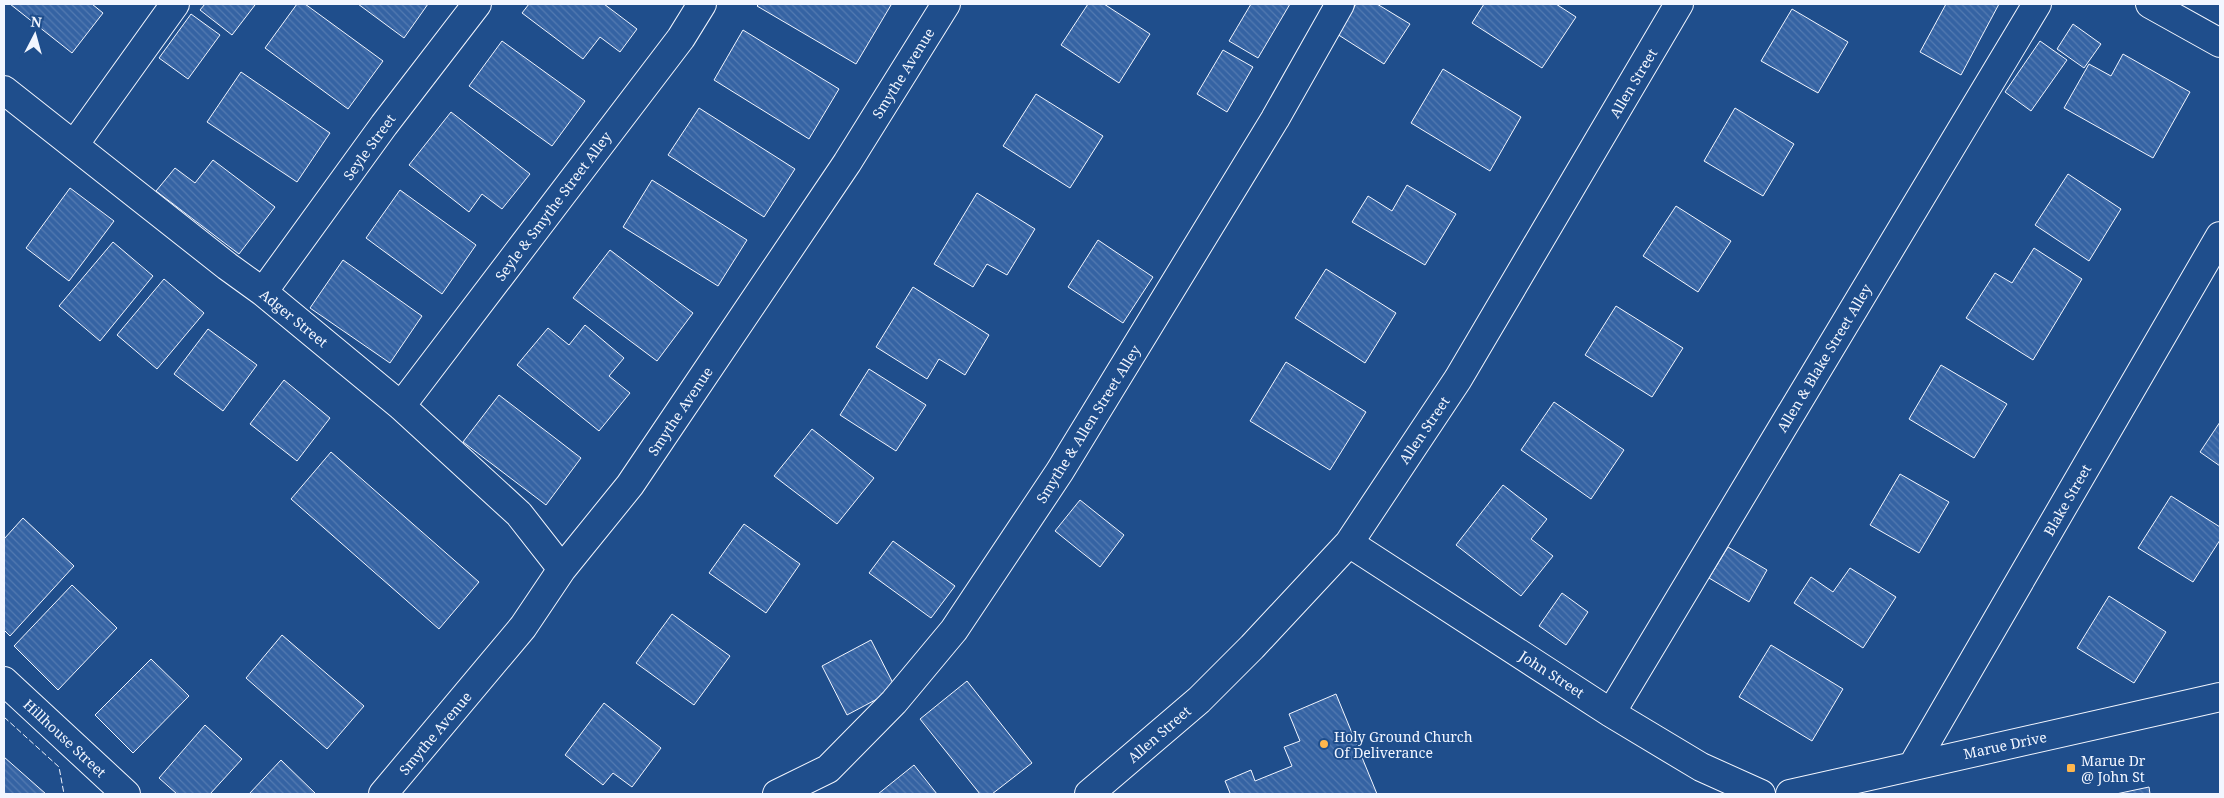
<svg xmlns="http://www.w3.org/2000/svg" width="2224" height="798" font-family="'Noto Serif',serif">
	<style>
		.building { fill: url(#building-back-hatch); stroke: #f2f6ff }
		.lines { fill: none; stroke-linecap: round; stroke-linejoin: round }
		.minor-casing { stroke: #f2f6ff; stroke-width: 30 }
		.minor { stroke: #1f4e8c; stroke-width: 28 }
		.fence { stroke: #f2f6ff; stroke-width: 1; stroke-dasharray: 6 2.5; stroke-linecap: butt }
		.poi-dot { fill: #ffb74d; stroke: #1f4e8c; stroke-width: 2 }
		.labels { text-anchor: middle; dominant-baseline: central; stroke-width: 4; stroke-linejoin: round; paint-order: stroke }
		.street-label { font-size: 14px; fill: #f2f6ff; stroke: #1f4e8c }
		.poi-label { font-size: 14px; fill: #f2f6ff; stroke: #1f4e8c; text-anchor: start }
	</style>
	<defs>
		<pattern id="building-back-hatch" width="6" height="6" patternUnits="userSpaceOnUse" patternTransform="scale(1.25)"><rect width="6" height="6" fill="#3563a3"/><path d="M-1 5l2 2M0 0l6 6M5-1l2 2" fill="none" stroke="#537ab1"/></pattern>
	</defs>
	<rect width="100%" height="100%" fill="#1f4e8c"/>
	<path class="building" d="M10,4H92L103,13L72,53Z
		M205,4H253L255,5L232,35L200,10Z
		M297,4H305L383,61L348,109L265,48Z
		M358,4H428L404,38Z
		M529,4H604L637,29L620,52L600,37L583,59L522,13Z
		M759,4H890L891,5L856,64L757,6Z
		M1088,4H1104L1150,34L1119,83L1061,45Z
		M1251,4H1290L1258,58L1229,41Z
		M1356,4H1377L1410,24L1384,64L1337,34Z
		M1484,4H1556L1576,17L1542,68L1472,23Z
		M1946,4H1999L1961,75L1920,52Z
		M1792,9L1848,42L1818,93L1761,61Z
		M191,14L220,35L188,79L159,58Z
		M2073,24L2101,44L2084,68L2057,49Z
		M743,30L839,89L809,139L714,80Z
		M502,41L585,101L552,146L469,86Z
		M2040,41L2067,60L2031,111L2005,92Z
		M1223,50L1253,67L1227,112L1197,94Z
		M2123,54L2190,92L2153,158L2064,108L2089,64L2111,76Z
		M1443,69L1521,117L1490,171L1411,123Z
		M241,72L330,133L297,182L207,122Z
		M1036,94L1103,136L1070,188L1003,146Z
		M699,108L795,169L764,217L668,155Z
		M1735,108L1794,144L1763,196L1704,161Z
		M451,112L530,174L502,209L482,194L469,212L409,165Z
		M213,160L275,207L239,254L156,191L175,168L195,183Z
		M2068,174L2121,209L2089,261L2035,225Z
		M652,180L747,240L718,286L623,227Z
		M1407,185L1456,214L1425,265L1352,222L1368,196L1392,211Z
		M70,188L114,221L69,281L26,248Z
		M400,190L476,245L442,294L366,238Z
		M977,193L1035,229L1007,275L987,264L973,287L934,264Z
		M1676,206L1731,241L1698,292L1643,256Z
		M1098,240L1153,277L1123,323L1068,287Z
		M113,242L153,276L100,341L59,306Z
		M2034,248L2082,279L2033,360L1966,318L1995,273L2012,283Z
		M610,250L693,313L657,361L573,298Z
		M343,260L422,316L390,363L310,308Z
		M1326,269L1396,313L1365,363L1295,318Z
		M164,279L204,313L157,369L117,335Z
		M913,287L989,335L965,375L939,359L927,379L876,347Z
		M1616,306L1683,348L1652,397L1585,355Z
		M585,325L624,358L609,376L630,393L599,431L517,365L548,328L569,345Z
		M208,329L257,365L223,411L174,374Z
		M1286,362L1366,412L1330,470L1250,421Z
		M1941,365L2007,404L1974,458L1909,419Z
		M869,369L926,405L896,451L840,415Z
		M284,380L330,418L297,461L250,424Z
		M499,395L581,458L546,505L463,442Z
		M1554,402L1624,450L1591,499L1521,450Z
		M2220,422V466L2200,452Z
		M812,429L874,478L837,524L774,476Z
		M331,452L479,582L439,629L291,499Z
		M1900,474L1949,502L1919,553L1870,525Z
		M1503,485L1547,519L1531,539L1553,556L1521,596L1456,545Z
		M2171,496L2220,527V540L2193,582L2138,548Z
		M1080,500L1124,535L1100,567L1055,531Z
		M23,518L74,566L10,636L4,630V539Z
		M744,524L800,564L766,613L709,573Z
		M893,541L955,586L931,618L869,573Z
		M1728,547L1767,570L1749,602L1709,578Z
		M1850,568L1896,597L1863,648L1794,603L1811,577L1833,592Z
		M72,585L117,628L58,690L14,646Z
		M1562,593L1588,612L1566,645L1539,626Z
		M2109,596L2166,632L2134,683L2077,648Z
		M672,614L730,656L694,705L636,663Z
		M282,635L364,706L327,749L246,678Z
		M871,640L896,689L847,715L822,666Z
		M1771,645L1843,689L1812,741L1739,697Z
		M151,659L189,696L133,753L95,715Z
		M967,681L1032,763L992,794H980L920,719Z
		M1336,694L1377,794H1227L1230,793L1225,781L1251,770L1255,781L1292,766L1284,747L1300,741L1289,714Z
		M604,703L661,748L632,787L613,773L603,785L565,755Z
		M205,725L242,759L210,794H177L159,778Z
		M4,757L46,794H4Z
		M281,760L316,794H249Z
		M914,765L937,794H878Z
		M2149,787L2150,794H2116Z"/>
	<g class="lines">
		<defs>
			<path id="minor" d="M2150,4L2220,43
				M4,90L227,266L263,292L401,406L519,514L562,569
				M74,145L175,4
				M263,292L384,125L477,4
				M401,406L681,38L702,4
				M1349,543L1611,713L1701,767L1761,794
				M4,681L126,794
				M1611,713L2037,4
				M1913,765L2220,236
				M383,794L523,627L562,569L630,485L847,163L946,4
				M777,794L828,769L894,702L954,630L1060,471L1275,119L1340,4
				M1089,794L1199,700L1252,647L1349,543L1458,379L1679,4
				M1790,794L2220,697"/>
		</defs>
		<use href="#minor" class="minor-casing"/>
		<use href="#minor" class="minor"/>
		<path class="fence" d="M4,717L59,767L64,794"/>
	</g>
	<g class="poi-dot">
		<circle cx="1324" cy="744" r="5"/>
		<rect x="2066" y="763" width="10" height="10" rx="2.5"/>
	</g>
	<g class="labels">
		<g class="street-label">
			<text transform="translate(903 73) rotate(-58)">Smythe Avenue</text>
			<text transform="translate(1633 83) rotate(-59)">Allen Street</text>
			<text transform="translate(369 147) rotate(-54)">Seyle Street</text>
			<text transform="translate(553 206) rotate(-53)">Seyle &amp; Smythe Street Alley</text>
			<text transform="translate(294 318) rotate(39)">Adger Street</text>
			<text transform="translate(1824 358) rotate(-59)">Allen &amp; Blake Street Alley</text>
			<text transform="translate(680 411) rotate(-56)">Smythe Avenue</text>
			<text transform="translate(1088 424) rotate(-58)">Smythe &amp; Allen Street Alley</text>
			<text transform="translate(1424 430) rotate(-56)">Allen Street</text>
			<text transform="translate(2067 500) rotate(-60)">Blake Street</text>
			<text transform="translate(1552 674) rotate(33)">John Street</text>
			<text transform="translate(435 733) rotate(-50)">Smythe Avenue</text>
			<text transform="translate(1159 734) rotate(-41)">Allen Street</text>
			<text transform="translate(65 738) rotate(43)">Hillhouse Street</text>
			<text transform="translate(2005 745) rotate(-12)">Marue Drive</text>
		</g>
		<g class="poi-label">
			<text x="1334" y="736">Holy Ground Church<tspan x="1334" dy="16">Of Deliverance</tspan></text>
			<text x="2081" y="760">Marue Dr<tspan x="2081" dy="16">@ John St</tspan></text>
		</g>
	</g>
	<rect width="2224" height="798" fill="none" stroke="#f2f6ff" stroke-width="10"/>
	<g transform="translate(35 35) rotate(6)" stroke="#1f4e8c" stroke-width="4" paint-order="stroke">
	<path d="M0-4L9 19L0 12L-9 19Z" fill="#f2f6ff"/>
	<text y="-8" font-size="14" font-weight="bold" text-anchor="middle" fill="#f2f6ff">N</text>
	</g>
</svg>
